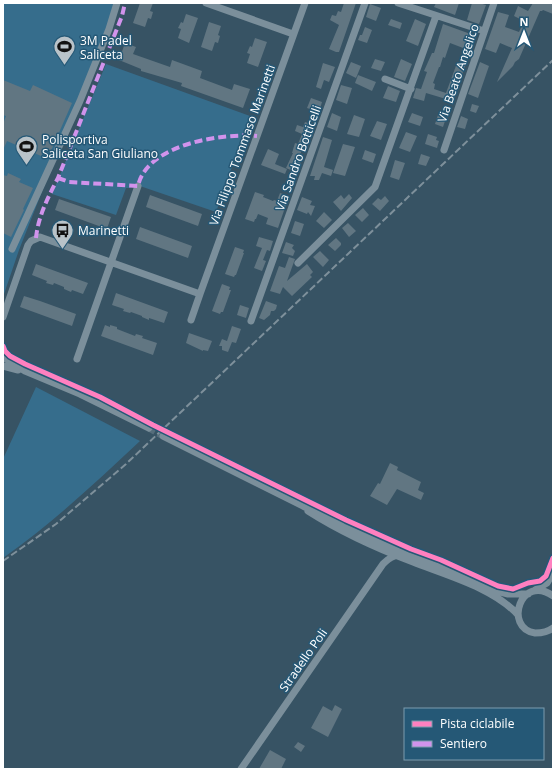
<svg xmlns="http://www.w3.org/2000/svg" width="556" height="772" font-family="'Open Sans',sans-serif">
	<style>
		.green { fill: #366d8c }
		.building { fill: #617682 }
		.lines { fill: none; stroke-linecap: round; stroke-linejoin: round }
		.minor-tunnel { stroke: #556d7b; stroke-width: 7; stroke-dasharray: 7 3.5; stroke-linecap: butt }
		.minor { stroke: #7b8f9b; stroke-width: 7 }
		.rail { stroke: #7e909b; stroke-width: 2; stroke-dasharray: 7 3; stroke-linecap: butt }
		.quiet { stroke: #d193ec; stroke-width: 4; stroke-dasharray: 8 4; stroke-linecap: butt }
		.cycleway-casing { stroke: #255876; stroke-width: 8 }
		.cycleway { stroke: #ff80c0; stroke-width: 5 }
		.labels { text-anchor: middle; dominant-baseline: central; stroke-width: 3; stroke-linejoin: round; paint-order: stroke }
		.poi-label { font-size: 12px; fill: #fff; stroke: #255876; text-anchor: start }
		.street-label { font-size: 12px; fill: #fff; stroke: #255876 }
	</style>
	<rect width="100%" height="100%" fill="#375364"/>
	<path class="green" d="M3,3H114L110,19L19,250L3,297Z
		M106,64L250,116L216,212L134,184L130,188H126L116,215L52,194Z
		M36,387L140,441C96,482 53,523 3,558V459Z"/>
	<path class="building" d="M140,3H153L150,11L153,12L151,19L148,18L145,27L133,23Z
		M344,3H356L339,52H336L329,49L339,25L330,20L332,15L336,16L338,11L341,12Z
		M436,3H459L455,15L434,7Z
		M472,3H479L486,5L479,24L467,20Z
		M533,3H553V14L543,10L542,11H540L519,59L515,62L513,66L497,82L512,48L500,43L496,53L485,49L498,12L509,15L505,27L519,32L524,21L514,16L518,6L528,11Z
		M370,4L381,8L376,21L366,17Z
		M186,14L198,18L189,43L178,38L181,29L178,28L181,22L183,23Z
		M391,19L402,23L400,29L388,25Z
		M415,19L426,24L418,46L406,41Z
		M209,22L221,26L218,35L220,36L218,43L215,42L212,51L201,47Z
		M443,24L476,36L471,51L450,43L445,58L443,57L440,67H439L433,83L435,84L434,89L446,93L457,63L465,66L454,99L446,96V99L426,93L424,101L413,98L416,88L421,89L427,72L424,71L432,53H434Z
		M365,27L372,30L367,43L358,40L360,35H362Z
		M255,38L267,42L258,67L247,63L250,54L247,53L250,46L252,47Z
		M125,43L136,47L133,54L170,67L172,60L202,71L200,78L232,90L234,84L250,89L243,108L181,86L182,83L141,71V69L119,60Z
		M375,59L385,62L381,71L371,68Z
		M401,59L412,64L405,81L394,77Z
		M351,62L361,66L356,78L346,73Z
		M480,62L489,66L478,98L468,94Z
		M323,63L335,67L329,82L324,80L321,89L316,87Z
		M358,75L376,82L372,91L355,83Z
		M3,80L30,91L33,85L72,103L50,153L44,150L41,156L7,141L3,150V124L6,116L3,115Z
		M341,85L352,88L347,104L336,100Z
		M388,86L400,91L396,102L383,98Z
		M311,98L322,102L319,112L307,108Z
		M472,104L479,106L476,113L470,111Z
		M332,113L341,117L337,131L327,127Z
		M412,113L423,117L420,126L408,122Z
		M354,115L365,119L359,137L347,134Z
		M438,115L446,118L443,127L435,124Z
		M461,116L468,119L465,129L457,127Z
		M377,121L387,124L381,140L370,136Z
		M305,122L315,125L305,151L302,150L297,161L301,163L297,171L294,169L293,171L286,168L293,153H292L295,143L298,144L302,134L295,131L297,125L303,127Z
		M406,132L417,136L410,152L399,148Z
		M428,134L437,137L436,140L439,141L437,148L425,144Z
		M323,137L332,140L324,167L333,170L331,176L322,173L319,180H314L315,176H310Z
		M343,144L355,147L345,176L333,173Z
		M268,149L279,154L275,164L287,169L285,174L261,165Z
		M365,150L376,154L373,163L362,159Z
		M421,154L430,157L426,166L418,164Z
		M395,160L405,163L399,180L390,177Z
		M8,173L21,179L19,182L33,188L23,209L24,210L11,237L3,233V175L7,176Z
		M255,192L264,195L263,197L273,201L274,200L277,201L280,193L289,196L278,228L266,224L268,218L258,214L256,219H255L254,222L245,219Z
		M349,194L352,198L341,211L333,202L341,195L344,199Z
		M150,195L202,214L198,226L146,207Z
		M385,196L389,201L380,211L372,204L378,198L381,200Z
		M302,197L312,201L310,205L315,206L311,216L308,212L307,214L297,210Z
		M59,199L111,217L107,229L55,210Z
		M363,208L369,215L362,222L355,215Z
		M324,212L332,220L324,228L316,221Z
		M295,221L304,224L300,236L291,233Z
		M348,223L356,231L349,237L342,228Z
		M140,227L192,246L188,258L136,239Z
		M259,237L273,241L270,251L267,250L263,260L266,261L262,271L254,268L262,248L256,246Z
		M336,238L341,243V245L335,251L328,245Z
		M286,242L294,245L292,248L295,251L293,256L282,253Z
		M235,247L244,250L243,253H244L236,275H235L234,277L225,274Z
		M320,251L329,260L323,267L313,257Z
		M289,257L295,259L287,281L307,264L313,272L310,275L312,277L292,296L283,287L280,294L270,291L279,266L285,268Z
		M36,264L88,283L83,294L72,290L71,292L64,289V287L54,283L53,285L46,283L47,281L32,275Z
		M222,284L230,287L229,290H231L223,312H221L220,314L212,311Z
		M116,293L168,312L164,323L149,318V320L142,317V316L131,312L130,313L123,311L124,309L112,305Z
		M24,296L40,301L76,314L72,326L20,307Z
		M266,301L277,305L276,309L274,311H271L270,315L264,320L259,318Z
		M240,305L249,308L246,318L237,315Z
		M105,325L110,327V325L117,327V329L135,336L136,334L143,336L142,338L157,343L153,355L101,336Z
		M232,326L241,329L236,343L232,342L228,352L222,350V346H219L222,339L227,341Z
		M189,333L212,341L208,351L203,350V351L186,343Z
		M390,463L398,467L397,470L421,482L418,490L424,493L421,500L397,489L387,505L370,496L378,483L380,484Z
		M335,705L342,709L328,737L311,728L323,706L332,711Z
		M298,742L305,746L301,752L294,747Z
		M270,750L286,759L281,769H259Z"/>
	<g class="lines">
		<path class="minor-tunnel" d="M149,428L163,436"/>
		<path class="minor" d="M206,3L293,34
			M398,3L484,31
			M385,79L411,89
			M444,150L494,3
			M12,249L80,101L109,29L117,3
			M298,263L375,187L436,16
			M3,317L28,245L31,241L40,237L200,294L305,3
			M191,320L200,294
			M251,321L365,3
			M3,357L25,371L80,394L149,428
			M77,359L138,186
			M3,366L18,370
			M163,436L305,507H308L394,548L460,574L497,591L508,594H528
			M308,511C341,532 376,548 413,562C446,575 494,588 518,615
			M535,590L547,583L553,573
			M553,596C521,573 503,628 535,633C542,633 548,632 553,628
			M241,769L383,564C390,557 397,553 407,556"/>
		<path class="rail" d="M3,561L56,524L126,464L553,60"/>
		<path class="quiet" d="M58,178L69,182L138,186C147,144 222,133 257,136
			M36,238C38,217 48,197 58,178L122,16L125,3"/>
		<defs>
			<path id="cycleway" d="M3,346L5,351L10,356L25,364L100,397L153,425L346,520L411,549L441,560L498,586L513,589L528,583L540,581L546,576L553,558"/>
		</defs>
		<use href="#cycleway" class="cycleway-casing"/>
		<use href="#cycleway" class="cycleway"/>
	</g>
	<defs>
		<symbol id="stadium-pin" viewBox="-11 -11 22 30"><path d="M0 17L-7.5 6A9.5 9.5 0 1 1 7.5 6Z" fill="#b9c3c9" stroke="#255876"/><path d="M0-5a6.5 5 0 1 0 0 10a6.5 5 0 1 0 0-10ZM-3.5-1.8h7v3.6h-7Z" fill="#111"/></symbol>
		<symbol id="bus-pin" viewBox="-11 -11 22 30"><path d="M0 17L-7.5 6A9.5 9.5 0 1 1 7.5 6Z" fill="#b9c3c9" stroke="#255876"/><path d="M-5-6H5V4H4V6H2V4H-2V6H-4V4H-5ZM-3.5-4V0h7V-4ZM-3.5 1.2v1.5H-2V1.2ZM2 1.2v1.5H3.5V1.2Z" fill="#111"/></symbol>
	</defs>
	<g fill-rule="evenodd">
		<use href="#stadium-pin" x="52" y="34" width="25" height="34"/>
		<use href="#stadium-pin" x="14" y="134" width="25" height="34"/>
		<use href="#bus-pin" x="50" y="218" width="25" height="34"/>
	</g>
	<g class="labels">
		<g class="poi-label">
			<text x="80" y="40">3M Padel<tspan x="80" dy="14">Saliceta</tspan></text>
			<text x="42" y="139">Polisportiva<tspan x="42" dy="14">Saliceta San Giuliano</tspan></text>
			<text x="78" y="230">Marinetti</text>
		</g>
		<g class="street-label">
			<text transform="translate(458 73) rotate(-71)">Via Beato Angelico</text>
			<text transform="translate(242 145) rotate(-70)">Via Filippo Tommaso Marinetti</text>
			<text transform="translate(298 158) rotate(-70)">Via Sandro Botticelli</text>
			<text transform="translate(303 660) rotate(-55)">Stradello Poli</text>
		</g>
	</g>
	<rect width="556" height="772" fill="none" stroke="#ffffff" stroke-width="8"/>
	<rect x="404" y="708" width="140" height="52" fill="#255876" stroke="#7c9bad"/>
	<rect x="412" y="721" width="20" height="6" fill="#ff80c0" stroke="#7c9bad"/>
	<text x="440" y="728" font-size="12" fill="#ffffff">Pista ciclabile</text>
	<rect x="412" y="741" width="20" height="6" fill="#d193ec" stroke="#7c9bad"/>
	<text x="440" y="748" font-size="12" fill="#ffffff">Sentiero</text>
	<g transform="translate(524 32)" stroke="#255876" stroke-width="3" paint-order="stroke">
	<path d="M0-3L7 15L0 10L-7 15Z" fill="#ffffff"/>
	<text y="-6" font-size="11" font-weight="bold" text-anchor="middle" fill="#ffffff">N</text>
	</g>
</svg>
